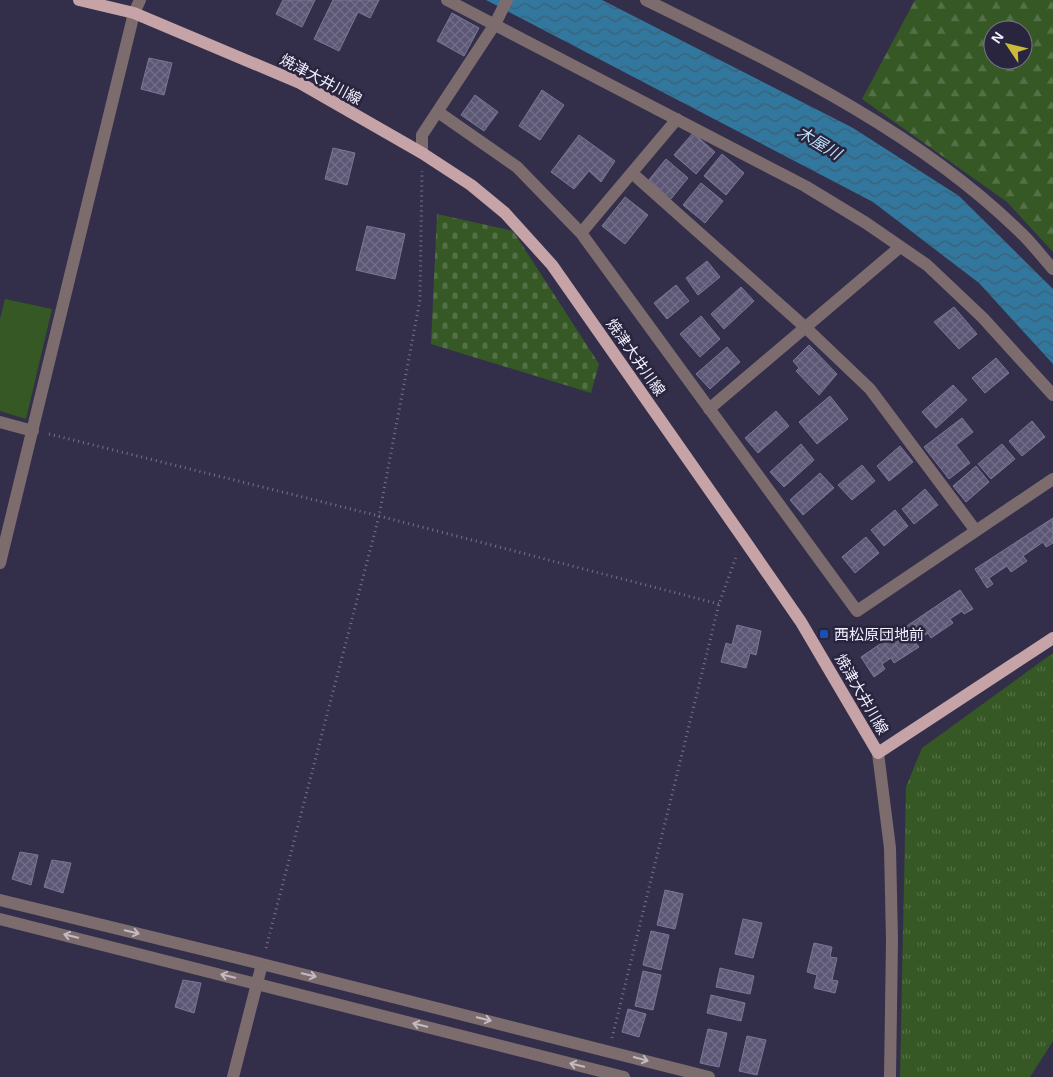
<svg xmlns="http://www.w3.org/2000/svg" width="1053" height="1077" font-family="Helvetica,'Noto Sans JP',sans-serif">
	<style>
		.forest { fill: url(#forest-firs); fill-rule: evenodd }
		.cemetery { fill: url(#cemetery-stones) }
		.park { fill: url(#park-tufts) }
		.pitch { fill: #365825 }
		.water { fill: url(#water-waves) }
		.building { fill: url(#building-cross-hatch); stroke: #7a7796 }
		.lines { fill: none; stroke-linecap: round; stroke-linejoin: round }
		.path { stroke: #757389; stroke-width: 3; stroke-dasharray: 1 4; stroke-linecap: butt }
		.minor { stroke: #7d6c6d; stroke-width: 12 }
		.major { stroke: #c6a3a7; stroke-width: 12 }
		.oneway { stroke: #c3bbc4 }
		.transit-dot { fill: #1a4fb4; stroke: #29253f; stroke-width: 2 }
		.labels { text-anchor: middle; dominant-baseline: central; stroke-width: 5; stroke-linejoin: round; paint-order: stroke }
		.street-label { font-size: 15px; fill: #f1f0fe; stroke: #29253f }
		.poi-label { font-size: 15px; fill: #f1f0fe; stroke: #29253f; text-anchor: start }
		.water-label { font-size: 16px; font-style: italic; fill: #bcdff6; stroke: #29253f }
	</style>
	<defs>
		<pattern id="forest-firs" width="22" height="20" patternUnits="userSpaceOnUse" patternTransform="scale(1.25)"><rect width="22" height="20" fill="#365825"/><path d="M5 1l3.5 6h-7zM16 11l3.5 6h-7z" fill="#547046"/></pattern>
		<pattern id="cemetery-stones" width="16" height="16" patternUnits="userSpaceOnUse" patternTransform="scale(1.25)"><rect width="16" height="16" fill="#365825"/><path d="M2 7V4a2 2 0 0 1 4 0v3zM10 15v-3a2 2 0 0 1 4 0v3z" fill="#547046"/></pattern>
		<pattern id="park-tufts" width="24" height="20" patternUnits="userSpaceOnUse" patternTransform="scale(1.25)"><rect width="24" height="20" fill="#365825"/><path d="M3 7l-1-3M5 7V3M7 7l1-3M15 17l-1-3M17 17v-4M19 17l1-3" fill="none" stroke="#547046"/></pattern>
		<pattern id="water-waves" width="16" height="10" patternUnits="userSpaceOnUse" patternTransform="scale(1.25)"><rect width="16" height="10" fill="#32779e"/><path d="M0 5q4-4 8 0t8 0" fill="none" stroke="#3d6075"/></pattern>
		<pattern id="building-cross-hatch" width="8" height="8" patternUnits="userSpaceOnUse" patternTransform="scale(1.25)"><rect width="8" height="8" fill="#5b5775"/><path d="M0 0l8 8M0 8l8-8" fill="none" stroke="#736f8a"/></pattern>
	</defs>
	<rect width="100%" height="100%" fill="#332f4a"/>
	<path class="forest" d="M915,0H1053V252L1007,202L862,99ZM993,30H1023V60H993Z"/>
	<path class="cemetery" d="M437,214L513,231L599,364L591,393L431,344Z"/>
	<path class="park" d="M1053,653V1041L1030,1077H900L906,787L922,748Z"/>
	<path class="pitch" d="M5,299L52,309L26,419L0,411V319Z"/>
	<path class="water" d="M486,0H602L853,128L959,196L1053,289V364L979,283L873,202Z"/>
	<path class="building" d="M283,0H315L302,27L276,14Z
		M333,0H379L370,18L358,12L339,51L314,39Z
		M452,13L479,28L464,56L437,41Z
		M149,58L172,63L164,95L141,89Z
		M542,90L564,105L540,140L519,126Z
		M475,95L498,112L484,131L461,115Z
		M693,133L715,152L696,174L674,155Z
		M579,135L615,161L601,182L589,171L574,189L551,172Z
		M333,148L355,153L347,185L325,179Z
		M722,154L744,173L726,195L704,176Z
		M666,159L688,178L670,200L648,181Z
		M701,183L723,201L705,223L683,205Z
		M625,197L648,215L625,244L602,226Z
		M367,226L405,234L395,279L356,270Z
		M707,261L720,277L698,295L686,278Z
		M676,285L689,301L667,319L654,303Z
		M741,287L754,301L724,329L711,314Z
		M954,307L977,334L959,349L934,322Z
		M701,316L720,339L700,357L680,334Z
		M809,345L837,374L819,395L796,371L799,368L793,361Z
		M727,347L740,362L710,389L696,374Z
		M996,358L1009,373L985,393L972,378Z
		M953,385L967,400L936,428L922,412Z
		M830,396L848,419L817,444L799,422Z
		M776,411L789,426L758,453L745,438Z
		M962,418L973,432L956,445L970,463L949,479L924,447Z
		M1032,421L1045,437L1022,456L1009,441Z
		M801,444L814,460L784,487L770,472Z
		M1002,444L1015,459L991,479L978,464Z
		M900,446L913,462L889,481L877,466Z
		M862,465L875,481L852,500L838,485Z
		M976,466L989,482L966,502L953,486Z
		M820,473L834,488L803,515L790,500Z
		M925,489L938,505L914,524L902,509Z
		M895,510L908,526L884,546L871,530Z
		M1053,518V543L1046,547L1043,542L1023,556L1027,561L1011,572L1007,566L989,578L993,584L987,588L975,569Z
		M866,537L879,553L855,573L842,557Z
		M960,590L973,609L964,614L962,611L950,619L953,623L931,638L928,633L915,642L919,647L894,663L891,658L882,664L885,669L874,677L861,657Z
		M737,625L761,631L756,655L750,653L746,668L721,662L726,643L732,645Z
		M20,852L38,855L31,885L12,879Z
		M52,860L71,863L63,893L44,887Z
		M665,890L683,894L675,929L657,925Z
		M743,919L762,923L753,958L735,954Z
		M651,931L669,935L661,970L643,965Z
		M814,943L832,947L830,957L837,958L832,980L838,981L835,993L814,988L817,975L807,972Z
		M720,968L754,976L750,994L716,987Z
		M643,971L661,975L653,1010L635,1006Z
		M183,980L201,983L194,1013L175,1007Z
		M711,995L745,1003L741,1021L707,1013Z
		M628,1009L646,1014L639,1037L622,1032Z
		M708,1029L727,1033L719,1067L700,1063Z
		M747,1036L766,1040L757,1075L739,1071Z"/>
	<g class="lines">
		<path class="path" d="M49,434L379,516L719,604
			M266,948L379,516L420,300L422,171
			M612,1038L719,604L736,557"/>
		<path class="minor" d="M447,0L805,186L866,223L927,265L983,318L1053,395
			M646,0C776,64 915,129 1020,232C1032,243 1042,257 1053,269
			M438,112L517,167L581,233L857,611L1053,479
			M422,153V135L495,24L507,0
			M632,173L805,327L870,389L976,531
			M581,233L677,119
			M709,409L900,247
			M0,422L33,431
			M0,563L134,13L140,0
			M878,753L890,848L892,940L890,1077
			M0,900L262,964L709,1077
			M0,919L624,1077
			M233,1077L262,964"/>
		<path class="major" d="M79,0L134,13L300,83L422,153L471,185L505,213L552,265L743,538L801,622L878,753L1053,638"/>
	</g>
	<defs><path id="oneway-shaft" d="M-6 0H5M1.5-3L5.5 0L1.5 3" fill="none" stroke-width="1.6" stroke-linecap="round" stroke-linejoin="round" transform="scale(1.25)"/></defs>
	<g class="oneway">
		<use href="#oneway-shaft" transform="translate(132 932) rotate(14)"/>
		<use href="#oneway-shaft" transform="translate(71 936) rotate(-166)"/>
		<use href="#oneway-shaft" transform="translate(309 975) rotate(14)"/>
		<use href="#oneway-shaft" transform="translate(228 976) rotate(-166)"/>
		<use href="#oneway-shaft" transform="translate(484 1019) rotate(14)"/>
		<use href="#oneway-shaft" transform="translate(420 1025) rotate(-166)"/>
		<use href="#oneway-shaft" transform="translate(641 1059) rotate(15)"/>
		<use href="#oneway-shaft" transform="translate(577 1065) rotate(-166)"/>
	</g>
	<rect class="transit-dot" x="819" y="629" width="10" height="10" rx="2.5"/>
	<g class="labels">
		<g class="street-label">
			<text transform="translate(321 79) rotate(28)">焼津大井川線</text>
			<text transform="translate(636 357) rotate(55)">焼津大井川線</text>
			<text transform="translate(862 694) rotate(60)">焼津大井川線</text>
		</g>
		<g class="poi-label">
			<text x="834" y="634">西松原団地前</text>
		</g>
		<g class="water-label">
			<text transform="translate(819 143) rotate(31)">木屋川</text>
		</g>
	</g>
	<g transform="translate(1008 45) rotate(305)"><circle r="24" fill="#29253f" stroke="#79768b"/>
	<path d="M0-4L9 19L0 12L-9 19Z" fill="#caba3a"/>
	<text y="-8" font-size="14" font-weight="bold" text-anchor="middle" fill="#f1f0fe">N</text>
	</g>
</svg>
